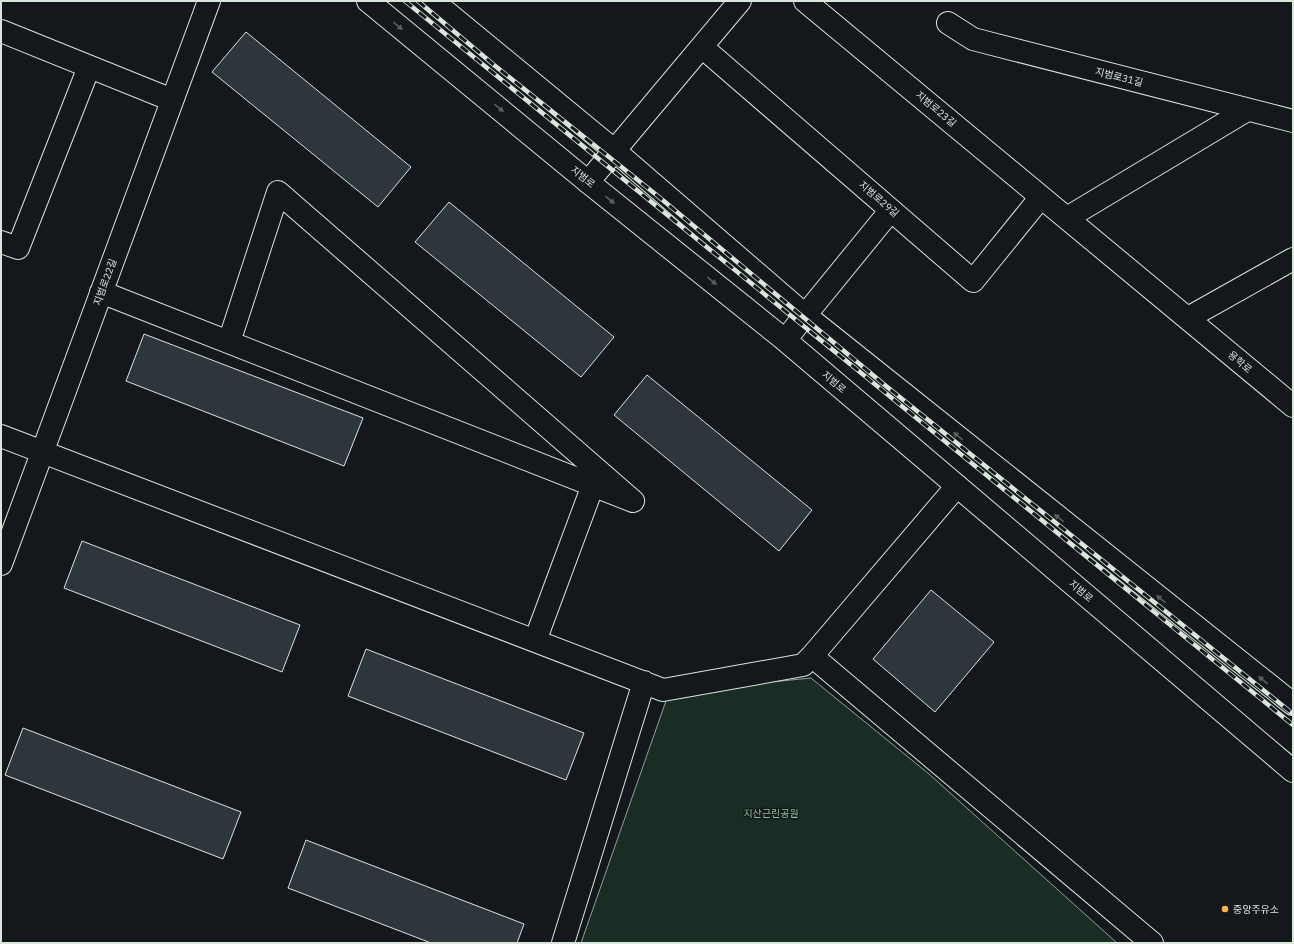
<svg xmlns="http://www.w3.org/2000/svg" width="1294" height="944" font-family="'IBM Plex Sans','Noto Sans KR',sans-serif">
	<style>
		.green { fill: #1a2d24; stroke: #939e99 }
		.building { fill: #2c363c; stroke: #d8e6dc }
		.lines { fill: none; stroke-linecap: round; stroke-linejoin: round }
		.minor-casing { stroke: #d8e6dc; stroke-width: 24 }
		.secondary-casing { stroke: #d8e6dc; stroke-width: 24 }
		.minor { stroke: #14181c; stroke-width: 22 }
		.secondary { stroke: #14181c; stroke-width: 22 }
		.rail-casing { stroke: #d8e6dc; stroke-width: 4.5 }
		.rail { stroke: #14181c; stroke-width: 3; stroke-dasharray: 9; stroke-linecap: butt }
		.oneway { fill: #59605f }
		.poi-dot { fill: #ffb74d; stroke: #14181c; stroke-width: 1.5 }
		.labels { text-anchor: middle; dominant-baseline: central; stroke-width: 3; stroke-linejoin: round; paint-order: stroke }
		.street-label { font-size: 10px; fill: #d8e6dc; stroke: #14181c }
		.park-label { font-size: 10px; fill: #8ac095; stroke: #14181c }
		.poi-label { font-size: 10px; fill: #d8e6dc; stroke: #14181c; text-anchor: start }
	</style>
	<rect width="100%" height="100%" fill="#14181c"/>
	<path class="green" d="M811,678L929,774L1117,943H581L667,698L741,685Z"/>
	<path class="building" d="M246,32L411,167L378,207L212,72Z
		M449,202L614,337L581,377L415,242Z
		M144,334L363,418L344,466L126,381Z
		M647,375L812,510L779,551L614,415Z
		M82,541L300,625L282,672L64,588Z
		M931,590L994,642L935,712L873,659Z
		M366,649L584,733L566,780L348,696Z
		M23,728L241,812L223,859L5,775Z
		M306,840L524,924L517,943H431L288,888Z"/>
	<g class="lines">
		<defs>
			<path id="minor" d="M805,1L1293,406
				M948,23L973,39L1293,121
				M1,31L172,100
				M702,47L973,281L1041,197
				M588,182L740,1
				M1067,218L1247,110
				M1,242L18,248L89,67
				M101,292L633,501L278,192L229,342
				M1188,318L1293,259
				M785,340L891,210
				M1,436L663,690L803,665L812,656L957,486
				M1,564L209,1
				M535,641L593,485
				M812,656L1152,943
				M563,943L644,682"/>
			<path id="secondary" d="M368,1L588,182L785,340L1293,771
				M433,1L615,151L805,315L1293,704"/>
		</defs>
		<use href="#minor" class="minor-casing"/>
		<use href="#secondary" class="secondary-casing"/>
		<use href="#minor" class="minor"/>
		<use href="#secondary" class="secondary"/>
		<defs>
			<path id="rail" d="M405,1L1293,725
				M418,1L494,65L659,197L886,386L1293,714"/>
		</defs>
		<use href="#rail" class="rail-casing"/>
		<use href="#rail" class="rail"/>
	</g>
	<defs><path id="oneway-solid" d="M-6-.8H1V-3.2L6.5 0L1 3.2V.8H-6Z"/></defs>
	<g class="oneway">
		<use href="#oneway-solid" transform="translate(398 26) rotate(39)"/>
		<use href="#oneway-solid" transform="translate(499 108) rotate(39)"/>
		<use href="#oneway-solid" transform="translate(610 200) rotate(39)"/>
		<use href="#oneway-solid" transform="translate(712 281) rotate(39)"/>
		<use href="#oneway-solid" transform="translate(958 436) rotate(-141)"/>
		<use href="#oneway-solid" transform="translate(1059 518) rotate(-141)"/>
		<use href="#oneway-solid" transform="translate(1161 599) rotate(-141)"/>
		<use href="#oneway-solid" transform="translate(1263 680) rotate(-141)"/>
	</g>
	<circle class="poi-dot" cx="1225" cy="909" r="4"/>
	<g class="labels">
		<g class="street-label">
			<text transform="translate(1119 77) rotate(14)">지범로31길</text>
			<text transform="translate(936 109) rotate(40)">지범로23길</text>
			<text transform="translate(583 177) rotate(39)">지범로</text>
			<text transform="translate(879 199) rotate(41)">지범로29길</text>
			<text transform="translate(105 282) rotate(-70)">지범로22길</text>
			<text transform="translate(1240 362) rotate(40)">용학로</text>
			<text transform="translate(834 382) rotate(40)">지범로</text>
			<text transform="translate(1081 591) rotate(40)">지범로</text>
		</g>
		<g class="park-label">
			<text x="771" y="813">지산근린공원</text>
		</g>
		<g class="poi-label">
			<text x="1233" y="909">중앙주유소</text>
		</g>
	</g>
	<rect width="1294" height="944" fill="none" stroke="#d8e6dc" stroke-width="4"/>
</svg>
